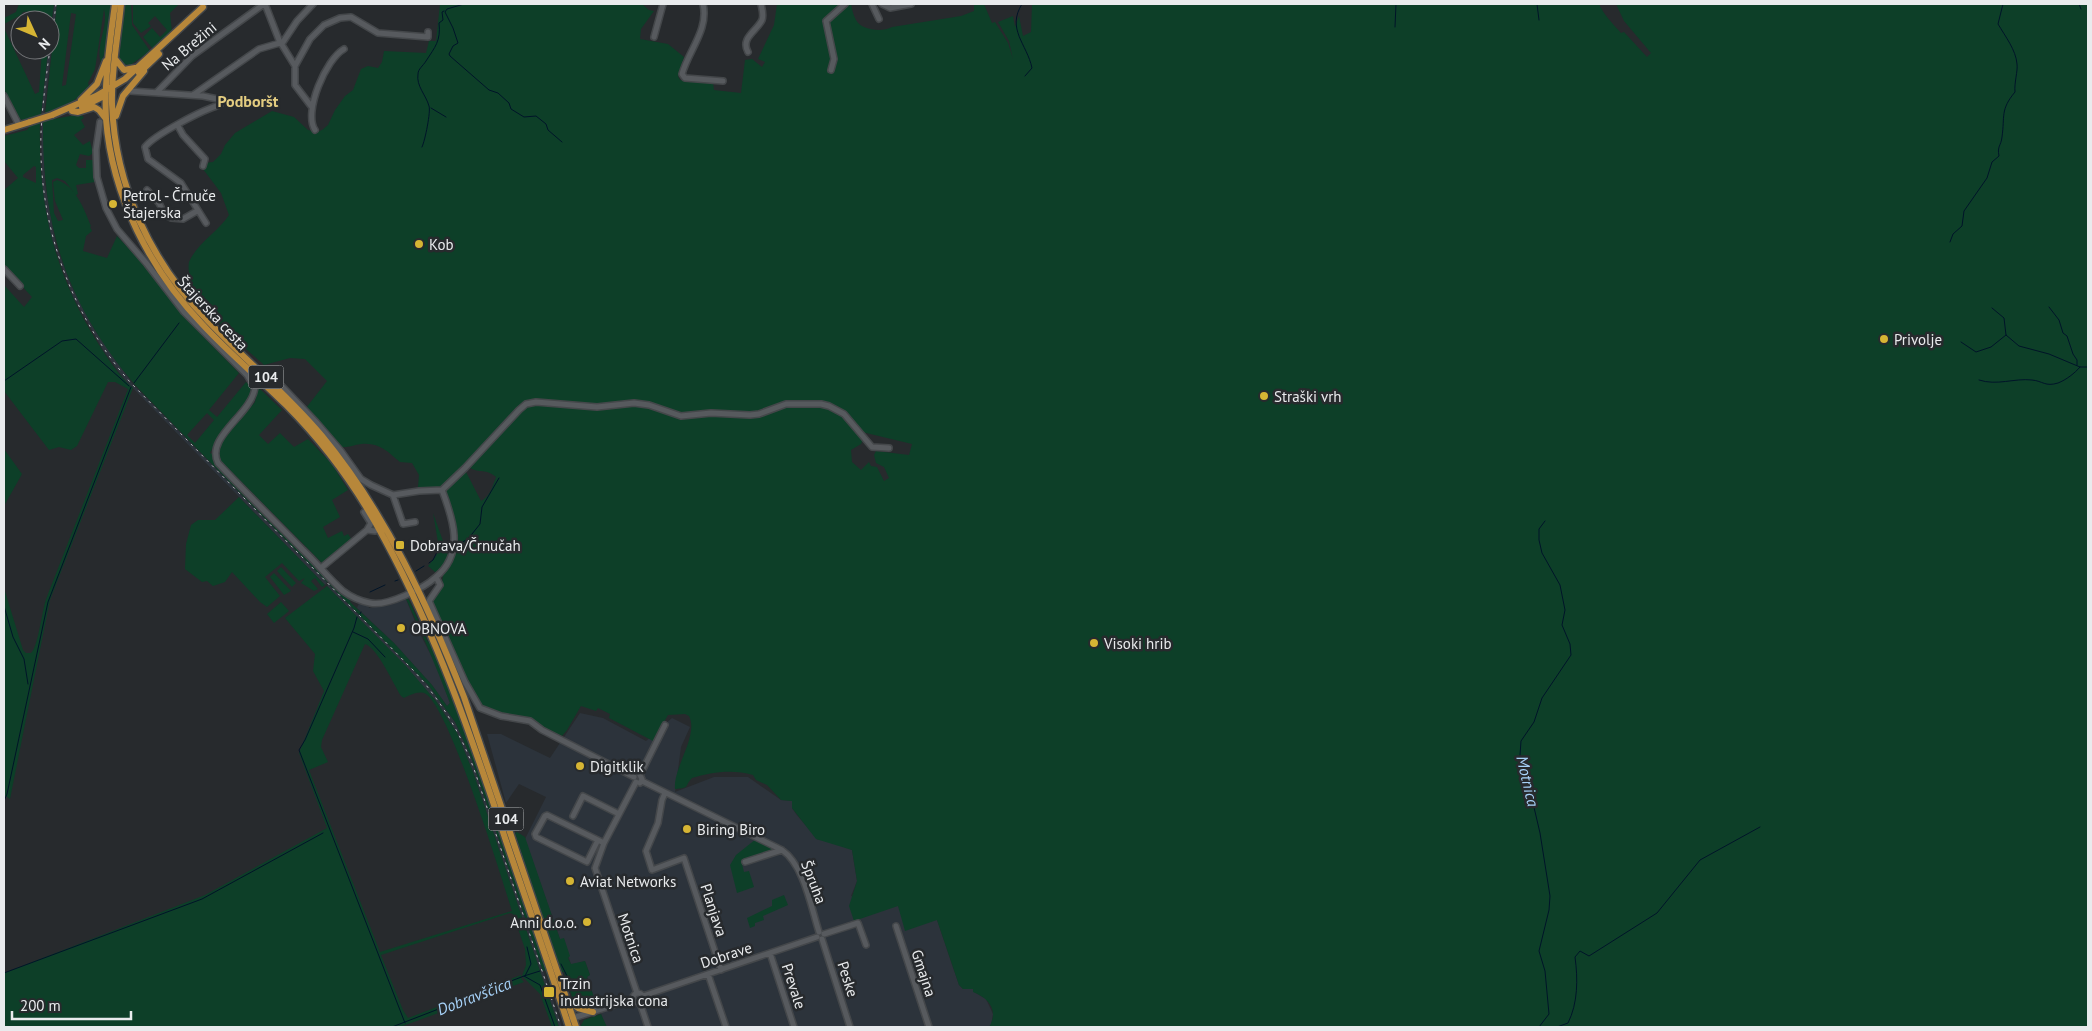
<svg xmlns="http://www.w3.org/2000/svg" width="2092" height="1031" font-family="'PT Sans',sans-serif">
	<style>
		.built { fill: #2c333b }
		.green { fill: #0d3f28; fill-rule: evenodd }
		.lines { fill: none; stroke-linecap: round; stroke-linejoin: round }
		.stream { stroke: #001428; stroke-width: 1 }
		.minor-casing { stroke: #44474a; stroke-width: 8 }
		.major-casing { stroke: #44474a; stroke-width: 9 }
		.minor { stroke: #575a5e; stroke-width: 5 }
		.major { stroke: #b7873a; stroke-width: 6 }
		.rail { stroke: #bbbdc0; stroke-width: 1; stroke-dasharray: 2.5 5; stroke-linecap: butt }
		.major-bridge-casing { stroke: #44474a; stroke-width: 9; stroke-linecap: butt }
		.major-bridge { stroke: #b7873a; stroke-width: 6 }
		.poi-dot { fill: #d6b534; stroke: #272a2d; stroke-width: 2 }
		.labels { text-anchor: middle; dominant-baseline: central; stroke-width: 5; stroke-linejoin: round; paint-order: stroke }
		.shield { fill: #272a2d; stroke: #afb1b3; stroke-width: 1 }
		.shield-label { font-size: 14px; font-weight: bold; fill: #e9ebed }
		.street-label { font-size: 15px; fill: #e9ebed; stroke: #272a2d }
		.poi-label { font-size: 15px; fill: #e9ebed; stroke: #272a2d; text-anchor: start }
		.neighbourhood-label { font-size: 16px; font-weight: bold; fill: #e3cc80; stroke: #272a2d }
		.water-label { font-size: 16px; font-style: italic; fill: #a6d1f7; stroke: #272a2d }
	</style>
	<rect width="100%" height="100%" fill="#272a2d"/>
	<path class="built" d="M54,4H57L43,121L45,184L56,245L71,285L94,329L132,383L327,582L325,585L124,379L103,350L73,297L50,234L42,188L41,115L48,50H50Z
		M329,584L429,686L455,722L471,757L562,1027H559L473,772L457,733L436,701L327,586Z
		M406,599L420,634L434,661L450,703L447,706L432,685L394,643L357,608L359,603L368,605L369,608L390,605Z
		M580,713L603,718L646,741L672,718L690,727L681,747L675,792L714,777H748L781,800L792,801V808L796,814L818,840H826L852,850L857,881L851,896L898,906L902,914L937,920L959,985L963,989H973L974,992L986,999L993,1014L991,1026L989,1027H605L598,1003L596,1004L587,976L590,975L585,961L571,965L564,939H560L525,839L546,797L519,784L506,803L487,734H501L550,758Z"/>
	<path class="green" d="M19,4H54L50,34V20H37L34,11L23,12L21,15L4,24V18L16,12Z
		M57,4H113L105,52L101,63C95,45 109,26 104,9L95,69L88,83L89,86C77,101 62,109 45,114ZM71,13L76,14L66,85L62,86Z
		M124,4H131L132,25L150,51L129,66L119,61Z
		M133,4H184H179L170,13L172,32L153,49L143,37L152,28L160,37L167,30L155,16L148,23L151,26L141,33L133,23Z
		M440,4H642L649,10L654,11L641,29L640,39L668,44L684,57L678,76L680,80L713,83L714,90L741,93L745,60L752,59L762,67L765,62L758,59L774,25L777,4H851C852,9 853,15 856,20C862,31 883,32 892,27L961,16L974,11V4H984L992,23L995,22L1008,43L1013,59L1009,41L998,22L1013,16L1015,27L1019,16L1023,36L1031,32L1032,4H1599C1604,15 1613,24 1621,33L1624,32L1647,57L1651,53L1624,21L1616,4H2088V1027H989C999,1011 989,998 973,992V989H963L959,985L937,920L905,931L898,906L854,921L849,906L857,881L852,850L816,839L792,808V801L781,800L767,785L756,780L753,775C733,769 711,772 692,778C684,786 691,788 675,789C673,767 699,736 689,716L685,714L668,715L653,741L609,718L610,714L598,708L596,711L581,706L567,730L562,736L544,729L530,719L511,716L484,709L469,687L431,600L443,586C439,570 456,560 457,543C458,524 444,505 446,489L465,470L481,501C491,495 492,487 496,477C484,467 478,475 468,466L526,405L536,404L588,408H606L631,404L649,407L682,417L704,414L750,417L764,415L782,407L818,405L828,407L844,417L863,440L861,444L851,450L852,462L861,470L869,462L871,466L877,467L884,481L889,478L884,467L876,463L874,455L876,451L909,455L912,444L862,432L844,413L834,406L817,402L785,403L751,414L716,411L678,414L650,404L630,400L603,406H583L535,401L526,402L519,407L447,484L438,488L418,487L419,475L412,463L400,462C387,451 379,442 361,444C353,445 348,448 340,447L306,408L327,381L305,359L290,358L264,365C240,343 183,299 189,262C198,242 218,232 229,215L221,193L203,169L205,163L213,162L221,154L225,145L235,133L272,111L294,117L308,130L317,132L322,130L328,125L335,110L345,96L353,90L361,69L368,66L378,68L382,62L384,51L426,53L429,41H436Z
		M4,28L35,94L39,92L42,50H48L41,115L24,120L19,119L4,89Z
		M81,114L84,118L81,120L85,127L74,135L83,145L90,141L93,153L89,156L80,154L76,165L79,168H86V160H93L95,182L76,185L78,194L76,195L65,181L57,178L52,180L54,213L58,221L63,220L55,201L53,182L57,180C76,186 84,209 91,226L90,227L92,231L86,236L83,251L107,258L117,236L145,266L185,318L239,373L209,410L217,417L246,382L250,385L251,397L250,401L217,440L210,453L213,454L214,461L219,467L320,570L329,581L327,582L135,385C66,303 42,227 43,121ZM207,413L214,420L195,443L187,435Z
		M40,122C38,203 53,270 96,340C107,357 118,375 133,388L50,600L10,799L4,795V588L23,650L26,653H31C38,647 42,611 46,599L128,389L115,382H108L77,446L71,450L59,447L49,450L4,391V285L24,307L32,297L4,267V190L18,178L4,161V136L27,130L30,126ZM34,166L36,167V183L23,177V175Z
		M260,389L282,410L259,435L268,444L280,433L294,447L308,439L332,464L348,490L332,500L340,517L323,527L328,538L342,531L344,536L348,534L352,540L323,564L221,461L218,451L222,441L255,402L257,390Z
		M4,449L22,474L4,506Z
		M239,497L325,585L322,587L315,578L311,581L318,589L314,591L301,583L305,578L299,581L282,563L265,577L280,596L267,607L260,602L232,572L225,582L213,586L207,581L202,582L185,569L186,544L191,525L198,520H215Z
		M433,513L443,541L446,544L453,543C450,553 447,570 435,572L428,566L436,556L439,548Z
		M281,567L296,583L292,587L277,571Z
		M274,573L291,591L284,595L270,577Z
		M332,583L351,598L350,602L394,643L432,685L447,706L450,703C437,668 422,634 406,599L375,607L406,598L409,600L427,640L434,648L458,707L560,1012L545,970L543,971L471,757L455,722L429,686L329,584Z
		M327,586L406,666L436,701L457,733L473,772L559,1027H552L540,994L522,976L526,965L525,949L513,914L510,913L381,955L403,1010L408,1018L521,975L522,980L524,982L400,1027H4V973L205,895L327,828L299,753L324,691L313,671L315,654L285,618ZM365,644C377,647 394,685 401,696L404,698C410,695 419,690 426,694C450,710 501,876 512,911L380,952L309,770L328,762L321,747L322,740Z
		M281,602L289,611L274,623L267,614Z
		M517,832L525,837L560,939L564,938L570,956L568,958L571,964L585,961L590,975L587,977L596,1003L598,1004L584,1007L574,1003L564,972H562L557,962L515,833Z
		M756,839L777,849L744,860L742,864L744,872L749,871L754,887L737,893L730,865L736,855Z
		M784,895L788,905L763,916L764,920L755,923V926L750,928L747,918L772,906V900Z
		M601,1014L607,1027H580L584,1020Z"/>
	<g class="lines">
		<path class="stream" d="M464,4L447,9L445,12L453,28L458,43L453,46L449,54L450,56L489,90L498,93L509,103L511,109L524,117L536,116L546,124L548,130L562,142
			M1022,4C1006,29 1027,44 1032,68L1025,76
			M1537,4L1539,20
			M2079,4L2081,9
			M1395,27L1396,4
			M431,108L446,117
			M422,147C425,141 431,111 429,106C426,95 416,86 418,74C418,69 423,66 426,61C435,47 441,41 439,23L443,20L442,12L444,11
			M1950,242L1953,234L1962,226L1964,211L1987,178L1992,162L1999,156C1997,146 2001,146 2002,137C2005,116 2000,110 2015,92C2014,83 2018,71 2017,64C2016,50 2005,36 1998,24L2003,4
			M2049,307L2059,320L2063,333L2067,336L2073,354L2077,360V365
			M1992,308L2004,318L2006,335L2019,346L2049,354L2080,367H2088
			M1961,342L1976,352L1991,347L2006,335
			M1979,380C1997,386 2014,378 2032,380C2043,381 2045,387 2058,383C2066,380 2075,373 2080,367
			M4,381L62,341L76,339L129,386
			M134,383L179,323
			M457,545L468,539L480,524L482,507L499,478
			M429,563L433,560L438,550L451,546
			M416,571L424,566
			M395,581L398,580
			M370,592L385,585
			M4,606L13,637L24,659L28,684
			M360,614L361,612
			M357,617L354,628L305,740L299,750L405,1023
			M353,632L368,639L385,657
			M4,801L7,794L48,602L131,387
			M561,964L567,976
			M4,973L202,899L323,833
			M524,976L540,971
			M525,976L531,964L527,947
			M392,1027L524,976L540,985L555,1027
			M1539,1027L1549,1014L1545,971L1539,951L1549,910L1550,896L1540,833L1529,786L1524,777L1520,755L1521,741L1534,722L1542,698L1571,655L1570,644L1562,625L1565,610L1560,585L1542,553L1539,540V529L1545,521
			M1557,1027L1568,1023C1578,1003 1578,979 1575,957L1580,951L1589,956L1657,913L1700,860L1760,827"/>
		<defs>
			<path id="minor" d="M265,4L279,40L295,66V85L311,106
				M703,4C709,29 689,50 682,74L685,78L723,81
				M872,4L879,19
				M882,4L890,8L911,4
				M654,37L663,4
				M748,52C740,38 757,31 762,20C764,15 762,9 761,4
				M295,66L310,39L324,25L340,18L351,17L378,33L428,37V32
				M831,70L834,59L826,21L845,4
				M130,91L203,96L222,100L220,105C204,109 154,135 145,147L148,159L181,183L206,223
				M157,92L192,56L264,4
				M193,95L259,49L283,42L297,21L313,4
				M4,96L19,125
				M100,122L96,150L97,177L106,208L117,229L147,264L184,312L247,375L255,388C251,415 205,437 218,463C246,493 275,521 303,550C317,563 329,579 343,591C351,597 360,601 370,603C387,607 424,588 436,577C465,553 453,519 442,490L419,491L393,495L371,485L361,479L341,451L316,422L275,379
				M178,126L183,135L205,159L203,166
				M315,130C303,112 326,59 344,49
				M147,190L159,203L165,215L171,218L183,219L197,211
				M4,269L20,286
				M442,490L465,468L519,410L526,404L536,402L597,407L634,403L649,405L681,416L711,413L750,415L759,414L786,404H821L829,406L844,414L872,447L889,448
				M393,495L403,524L415,522
				M364,512L371,523L367,530
				M321,568L367,530L375,531
				M436,577L440,585L429,601L465,682L480,708L501,716L530,721L542,730L634,777
				M642,781L782,850C804,865 811,907 819,932
				M636,782L604,843L595,868L637,993
				M640,783L642,779L640,775L665,725
				M665,793L662,800L658,823L646,851L652,870L684,858L721,970
				M573,816L583,796L619,814
				M598,840L587,862L536,837L535,834L545,816L547,815L604,843
				M745,862L782,850
				M896,926L929,1027
				M824,934L858,923L866,945
				M822,939L850,1027
				M770,953L794,1027
				M708,974L726,1027
				M633 998a5 5 0 1 1 10 0a5 5 0 1 1-10 0Z
				M643,996L817,937
				M640,1003L648,1027
				M570,1019L633,999"/>
			<path id="major" d="M115,4C110,41 104,81 106,119C112,196 150,270 203,325C229,353 259,378 286,405C326,445 359,491 385,540C437,636 472,738 506,841C527,903 549,965 569,1027
				M121,4C118,37 111,71 112,104C115,187 151,262 208,321C245,360 287,394 322,436C385,512 428,605 464,697L576,1027
				M116,60L124,70L135,68
				M139,73L159,54
				M81,100L97,84L106,61
				M82,107L104,96
				M72,111L78,112L94,107L99,110L106,119
				M52,115L96,96L125,79L203,7
				M116,116L123,96L144,71
				M4,130L30,122
				M568,1000L578,1008L593,1012"/>
		</defs>
		<use href="#minor" class="minor-casing"/>
		<use href="#major" class="major-casing"/>
		<use href="#minor" class="minor"/>
		<use href="#major" class="major"/>
		<path class="rail" d="M56,4C51,46 43,90 41,133C38,223 70,314 130,382L414,671C441,701 460,732 474,769L561,1027"/>
		<defs>
			<path id="major-bridge" d="M30,122L52,115"/>
		</defs>
		<use href="#major-bridge" class="major-bridge-casing"/>
		<use href="#major-bridge" class="major-bridge"/>
	</g>
	<g class="poi-dot">
		<circle cx="113" cy="204" r="5"/>
		<circle cx="419" cy="244" r="5"/>
		<circle cx="1884" cy="339" r="5"/>
		<circle cx="1264" cy="396" r="5"/>
		<rect x="395" y="540" width="10" height="10" rx="2.5"/>
		<circle cx="401" cy="628" r="5"/>
		<circle cx="1094" cy="643" r="5"/>
		<circle cx="580" cy="766" r="5"/>
		<circle cx="687" cy="829" r="5"/>
		<circle cx="570" cy="881" r="5"/>
		<circle cx="587" cy="922" r="5"/>
		<rect x="543" y="986" width="12" height="12" rx="2.5"/>
	</g>
	<g class="labels">
		<g class="shield">
			<rect x="248.5" y="365.5" width="35" height="23" rx="4"/>
			<rect x="488.5" y="807.5" width="35" height="23" rx="4"/>
		</g>
		<g class="shield-label">
			<text x="266" y="377">104</text>
			<text x="506" y="819">104</text>
		</g>
		<g class="street-label">
			<text transform="translate(189 46) rotate(-40)">Na Brežini</text>
			<text transform="translate(213 313) rotate(47)">Štajerska cesta</text>
			<text transform="translate(814 882) rotate(69)">Špruha</text>
			<text transform="translate(714 910) rotate(72)">Planjava</text>
			<text transform="translate(631 938) rotate(71)">Motnica</text>
			<text transform="translate(726 955) rotate(-18)">Dobrave</text>
			<text transform="translate(924 973) rotate(72)">Gmajna</text>
			<text transform="translate(848 979) rotate(72)">Peske</text>
			<text transform="translate(794 986) rotate(72)">Prevale</text>
		</g>
		<g class="poi-label">
			<text x="123" y="195">Petrol - Črnuče<tspan x="123" dy="17">Štajerska</tspan></text>
			<text x="429" y="244">Kob</text>
			<text x="1894" y="339">Privolje</text>
			<text x="1274" y="396">Straški vrh</text>
			<text x="410" y="545">Dobrava/Črnučah</text>
			<text x="411" y="628">OBNOVA</text>
			<text x="1104" y="643">Visoki hrib</text>
			<text x="590" y="766">Digitklik</text>
			<text x="697" y="829">Biring Biro</text>
			<text x="580" y="881">Aviat Networks</text>
			<text x="577" y="922" text-anchor="end">Anni d.o.o.</text>
			<text x="560" y="983">Trzin<tspan x="560" dy="17">industrijska cona</tspan></text>
		</g>
		<g class="neighbourhood-label">
			<text x="248" y="101">Podboršt</text>
		</g>
		<g class="water-label">
			<text transform="translate(1528 781) rotate(77)">Motnica</text>
			<text transform="translate(474 996) rotate(-21)">Dobravščica</text>
		</g>
	</g>
	<rect width="2092" height="1031" fill="none" stroke="#e9ebed" stroke-width="10"/>
	<g transform="translate(35 35) rotate(134)"><circle r="24" fill="#272a2d" stroke="#75777a"/>
	<path d="M0-4L9 19L0 12L-9 19Z" fill="#d6b534"/>
	<text y="-8" font-size="14" font-weight="bold" text-anchor="middle" fill="#e9ebed">N</text>
	</g>
	<path d="M12 1011v8h119v-8" fill="none" stroke="#e9ebed" stroke-width="2.5"/>
	<text x="20" y="1011" font-size="15" fill="#e9ebed" stroke="#272a2d" stroke-width="4" paint-order="stroke">200 m</text>
</svg>
